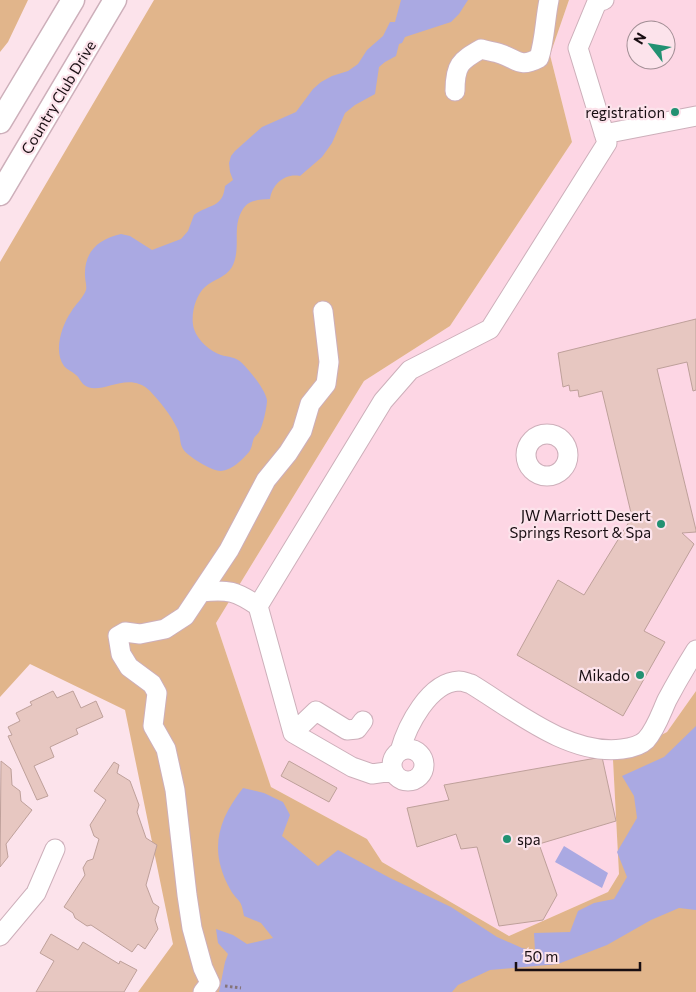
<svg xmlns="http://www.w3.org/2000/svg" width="696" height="992" font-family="Commissioner,sans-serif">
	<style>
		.built { fill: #fdd6e4; fill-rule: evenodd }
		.green { fill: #e1b58b }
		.water { fill: #aaa9e2 }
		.building { fill: #e7c7c1; stroke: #bea09a }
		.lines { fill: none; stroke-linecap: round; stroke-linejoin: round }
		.minor-casing { stroke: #cdafba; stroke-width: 21 }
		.major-casing { stroke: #cdafba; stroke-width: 25 }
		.path { stroke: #85747a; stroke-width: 3; stroke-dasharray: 2.5 2.5; stroke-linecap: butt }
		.minor { stroke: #fff; stroke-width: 19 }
		.major { stroke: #fff; stroke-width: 22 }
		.poi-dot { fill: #229172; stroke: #fce3eb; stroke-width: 2 }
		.labels { text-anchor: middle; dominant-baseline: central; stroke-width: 4.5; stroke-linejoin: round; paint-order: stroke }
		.street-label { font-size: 15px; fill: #180e12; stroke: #fce3eb }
		.poi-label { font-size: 15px; fill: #180e12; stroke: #fce3eb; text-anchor: end }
	</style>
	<rect width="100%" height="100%" fill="#fce3eb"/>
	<path class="built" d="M569,0H696V691L667,732L613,760L619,874L608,892L509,936L382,862L367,839L271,787L216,623L364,381L450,326L572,142L550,55ZM636,30H666V60H636Z"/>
	<path class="green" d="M0,0H28L8,42L0,52Z
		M154,0H569L550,55L572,142L450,326L364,381L216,623L271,787L367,839L382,862L509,936L608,892L619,874L613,760L667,732L696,691V992H138L173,944L125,710L30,664L0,697V262Z"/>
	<path class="water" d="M401,0H468L459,14L451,22L405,37L402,43L399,44L396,56L385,62L379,67L375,94L355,105L345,113L332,143L322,157L300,176C285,173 272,184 270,199C260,200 249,199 243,209C231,227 242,248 232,267C225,278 214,279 205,287C195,296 190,316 194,329C198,341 210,351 221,355C228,357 236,357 242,363C249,370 265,389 267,400C267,407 263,426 259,432C257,435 256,435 254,438C252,443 252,448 249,452C242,460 232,470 221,471C213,472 187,456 183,449C179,443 181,434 177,428C171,415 160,402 150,391C127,368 99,399 83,384C80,381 79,377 76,375C72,371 67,370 64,366C53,351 62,325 71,312C75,305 83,298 86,290C87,286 85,280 85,276C84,252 98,239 121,234L130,236L152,250L181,239L188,231L194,215C209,204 223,208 225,186L233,180L230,172L229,163L231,156L235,151L262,127L296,112L313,89L321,82L332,76L348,71L358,64L367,50L383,36L390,22H395Z
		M696,726V910L679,908L651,920L607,945L558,964L490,970L458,985L452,992H219L225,962L228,954L218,943L216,929L233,935L247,944L273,938L261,923L244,916C241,897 238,903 230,889C209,851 217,821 243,788L264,793L283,802L290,815L282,836L318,866L338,850L390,878L451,907L497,937L522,948L535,951L534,933L570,932L578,911L594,903L614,899L627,877L617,852L637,818L634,796L622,776L664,757Z
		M564,846L608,873L602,888L555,862Z"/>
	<path class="building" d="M696,319V390L693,391L687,362L657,369L696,530V532L682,533L694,544L644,631L665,642L623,716L517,655L558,580L584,595L632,517L602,391L579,397L578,390L570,391L569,385L563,387L558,353Z
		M53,691L57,698L73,691L81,708L96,701L103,717L76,729L78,734L50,747L54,757L34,766L48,796L37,800L8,736L12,735L8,727L20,721L16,713L32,705L30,702Z
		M602,757L616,821L539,844L557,895L543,920L499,926L477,847L461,849L456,834L417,847L407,808L449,800L444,785Z
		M1,761L11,769L12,785L20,791L21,801L32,810L6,844L8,857L0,867Z
		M289,761L337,788L329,802L281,776Z
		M114,762L119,765L117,773L130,781L139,805L137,812L146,838L157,845L146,885L153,903L159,907L155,920L158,929L145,949L138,944L132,952L91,925L87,926L75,918L73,913L64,907L85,875L83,868L87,861L93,859L99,839L94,836L90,825L106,800L94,791Z
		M51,934L78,950L83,942L119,964L120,961L137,970L124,992H36L54,961L40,953Z"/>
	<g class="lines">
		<defs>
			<path id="minor" d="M455,91C455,65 460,61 481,49C488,51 495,52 501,54C518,60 520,68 539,58C545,39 545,19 549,0
				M604,134L696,116
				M526 455a21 21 0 1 1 42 0a21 21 0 1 1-42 0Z
				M201,592C228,589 236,591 258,606
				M293,733L316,711L347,730L357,729L363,721
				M392 765a16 16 0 1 1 32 0a16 16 0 1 1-32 0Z
				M400,751C407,726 429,682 459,681C463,681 467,683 471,684C514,710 569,756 622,749C630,748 640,746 646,740C656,729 661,713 667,700C676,683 686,666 696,650
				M393,771L372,774L352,767L293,733L258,606L383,401L410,370L490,329L607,143L578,48L597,2L604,0
				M0,936L36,893L55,849
				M203,992L210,983L203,968L192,928L187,895L175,790L166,749L153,726L157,693L152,684L129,667L121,654L118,636L125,632L140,634L165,629L185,616L229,550L266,480L288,453L302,431L310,404L326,384L329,362L323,311"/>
			<path id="major" d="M0,122L73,0
				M0,194L115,0"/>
		</defs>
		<use href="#minor" class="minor-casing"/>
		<use href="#major" class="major-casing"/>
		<path class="path" d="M225,986L241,988"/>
		<use href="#minor" class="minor"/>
		<use href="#major" class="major"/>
	</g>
	<g class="poi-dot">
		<circle cx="675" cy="112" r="5"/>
		<circle cx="661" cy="524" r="5"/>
		<circle cx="640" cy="675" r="5"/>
		<circle cx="507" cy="839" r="5"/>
	</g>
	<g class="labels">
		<g class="street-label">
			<text transform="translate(58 97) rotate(-59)">Country Club Drive</text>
		</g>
		<g class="poi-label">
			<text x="665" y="112">registration</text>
			<text x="651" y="515">JW Marriott Desert<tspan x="651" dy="17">Springs Resort &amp; Spa</tspan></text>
			<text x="630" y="675">Mikado</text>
			<text x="517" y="839" text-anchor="start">spa</text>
		</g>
	</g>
	<g transform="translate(651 45) rotate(301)"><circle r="24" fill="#fce3eb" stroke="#a18e94"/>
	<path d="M0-4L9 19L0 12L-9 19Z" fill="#229172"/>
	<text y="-8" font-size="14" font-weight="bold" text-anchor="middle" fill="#180e12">N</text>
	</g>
	<path d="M516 962v8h124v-8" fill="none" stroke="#180e12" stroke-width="2.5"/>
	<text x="524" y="962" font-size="15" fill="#180e12" stroke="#fce3eb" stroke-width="4" paint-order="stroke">50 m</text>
</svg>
